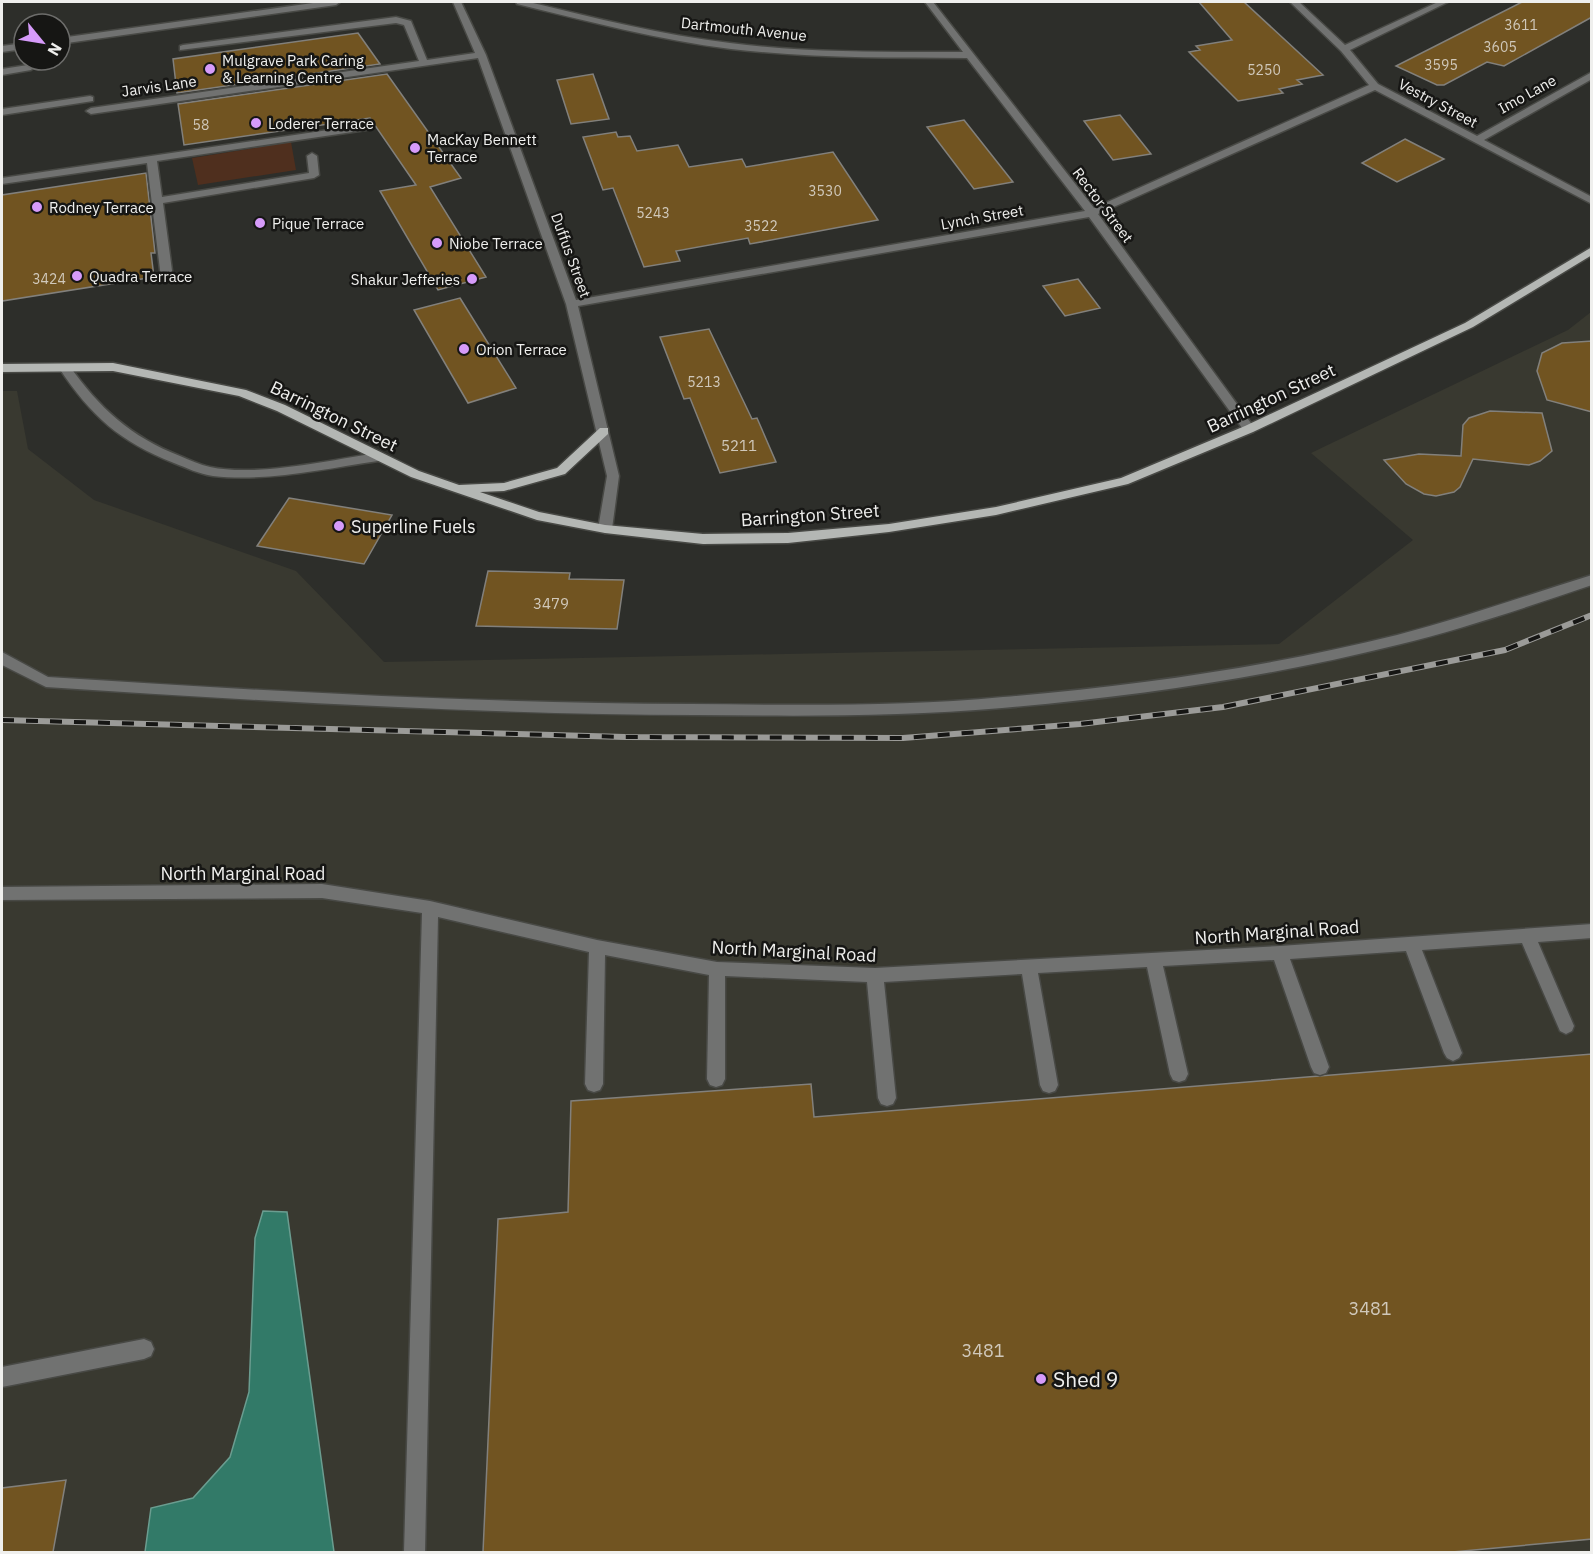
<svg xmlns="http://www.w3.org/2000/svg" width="1593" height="1554" font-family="'IBM Plex Sans',sans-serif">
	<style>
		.built { fill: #393930 }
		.green { fill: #4f2f1e }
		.water { fill: #327a68; stroke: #6b9d90; stroke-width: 1.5 }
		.building { fill: #715421; stroke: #82807c; stroke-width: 1.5 }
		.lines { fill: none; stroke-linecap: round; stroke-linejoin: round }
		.minor-casing { stroke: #484945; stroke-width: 3 }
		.major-casing { stroke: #484945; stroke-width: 3 }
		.minor { fill: #717271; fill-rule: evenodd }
		.major { fill: #b4b7b4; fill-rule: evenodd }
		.rail-casing { stroke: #9b9b98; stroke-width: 6 }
		.rail { stroke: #161614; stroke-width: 4; stroke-dasharray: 12; stroke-linecap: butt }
		.poi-dot { fill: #d69bfa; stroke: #161614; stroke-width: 2 }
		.labels { text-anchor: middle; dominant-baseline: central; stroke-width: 5; stroke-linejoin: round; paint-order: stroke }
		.far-number-label { font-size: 14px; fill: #d0c8ba }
		.far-street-label { font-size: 15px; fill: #efefed; stroke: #161614 }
		.far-poi-label { font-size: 15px; fill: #efefed; stroke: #161614; text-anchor: start }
		.number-label { font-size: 15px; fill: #d0c8ba }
		.street-label { font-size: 18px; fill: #efefed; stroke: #161614 }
		.poi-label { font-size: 18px; fill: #efefed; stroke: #161614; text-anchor: start }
		.near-number-label { font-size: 18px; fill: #d0c8ba }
		.near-poi-label { font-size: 21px; fill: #efefed; stroke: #161614; text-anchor: start }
	</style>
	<rect width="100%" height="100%" fill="#2d2e2a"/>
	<path class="built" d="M1591,312V1552H334L286,1212L264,1211L255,1238L249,1392L230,1457L193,1498L151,1508L145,1552H2V391H17L28,449L94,500L296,571L384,662L1279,644L1413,540L1311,453L1568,330Z"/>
	<path class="green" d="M291,142L296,170L198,185L192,158Z"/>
	<path class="water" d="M263,1211L287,1212L334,1552H145L151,1508L193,1498L230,1457L249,1392L255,1238Z"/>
	<path class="building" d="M1199,2H1244L1323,75L1297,80L1302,84L1279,89L1283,93L1238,101L1189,52L1200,50L1196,46L1232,40Z
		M1522,2H1592V17L1504,66L1487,62L1444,85H1437L1396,66Z
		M358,33L380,64L177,93L173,59Z
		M387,74L461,178L430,187L486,277L438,290L380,191L416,185L370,118L184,145L178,104Z
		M593,74L609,119L571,124L557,80Z
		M1120,115L1151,154L1113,160L1084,121Z
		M964,120L1013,182L974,189L927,127Z
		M616,132L618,137L630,136L637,151L678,145L689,167L742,159L746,167L833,152L878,220L750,244L748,238L676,251L680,261L644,267L613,188L603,190L583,137Z
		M1405,139L1444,159L1397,182L1362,163Z
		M146,173L155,253H151L154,277L2,301V195Z
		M1078,279L1100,308L1065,316L1043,286Z
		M460,298L516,388L468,403L414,310Z
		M709,329L752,419L757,418L776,462L720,473L690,398L684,399L660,337Z
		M1592,341V412L1547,400L1537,371L1542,353L1562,343Z
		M1490,411L1542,413L1552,451L1540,461L1529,465L1473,459L1460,487L1454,492L1436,496L1424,494L1406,484L1384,460L1419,454L1461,456L1463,425L1469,418Z
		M289,498L392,515L364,564L257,546Z
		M488,571L570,573L569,579L624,580L617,629L476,626Z
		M1592,1054V1539L1452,1552H483L498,1219L568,1212L571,1101L811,1084L814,1117Z
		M66,1480L53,1552H2V1488Z"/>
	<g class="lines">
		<defs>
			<path id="minor" d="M320,2H340L336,5L60,44V38Z
				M453,2H461L486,55L576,300L1085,211L967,58C888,58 809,58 731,49C658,40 587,21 517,4L516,2H529C595,18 662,35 730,43C807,53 885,52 963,52L925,2H933L1094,208L1369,85L1341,51L1290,2H1299L1345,45L1438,2H1448L1350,50L1378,84L1477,136L1592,72V79L1484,140L1592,197V204L1375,90L1098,214L1253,426V432H1245L1089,217L578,306L619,476L612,529L605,533L598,529L607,476L566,304L478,58L91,114L86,111L91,108L419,61L404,25L396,23L180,50V46L183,45L396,17L411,21L427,60L475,53Z
				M24,43V49L2,52V46Z
				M28,65L33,68L31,70L2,75V69Z
				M90,96L93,97V101L2,115V109Z
				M362,125L366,126V130L157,161L162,197L309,173L307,156L312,153L317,156L319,175L314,178L163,203L173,278L167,281L161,278L147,163L2,184V178Z
				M65,364L69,365C99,408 131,437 180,456C190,460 200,465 210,467C257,477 330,460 378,453L384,457L378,461C324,469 267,482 213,476C199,474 187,468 174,463C120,442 91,416 59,368Z
				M1592,575V585C1527,607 1463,629 1397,645C1268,677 1134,697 1002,708C900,717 798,716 696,715C479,714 263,701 46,687L2,665V652L48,677C262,691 476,703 690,704C794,705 899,707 1003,697C1135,686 1268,667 1397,635C1463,618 1527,595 1592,575Z
				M322,884L430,901L597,940L717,962L875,968L1280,946L1592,924V938L1538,942L1574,1026L1572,1031L1566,1034L1560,1031L1522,943L1422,950L1462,1053L1459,1058L1453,1061L1447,1058L1444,1053L1406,951L1290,959L1329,1067L1326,1073L1320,1075L1314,1073L1311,1067L1274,960L1163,966L1188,1074L1185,1080L1179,1082L1173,1080L1170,1074L1147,967L1038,973L1058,1085L1055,1091L1049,1093L1043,1091L1040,1085L1022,974L884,982L896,1098L893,1104L887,1106L881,1104L878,1098L867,982L725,976V1079L722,1085L716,1087L710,1085L707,1079L709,975L605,955L603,1084L600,1090L594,1092L588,1090L585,1084L589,952L438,917L425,1552H404L422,913L322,898L2,900V887Z
				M144,1339L151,1342L154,1349L151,1356L144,1359L2,1387V1367Z"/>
			<path id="major" d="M1592,247V255L1473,327L1253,432L1128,484L996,515L889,532L788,543L703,544L605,533L537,520L411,477L277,411L239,396L113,371L2,372V364L113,363L246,390L285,405L419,471L459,485L504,483L557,468L600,428H608V434L565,474L504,491L480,492L539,512L605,525L703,534L788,533L889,524L996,507L1121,478L1245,426L1465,323Z"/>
		</defs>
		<use href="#minor" class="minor-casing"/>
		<use href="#major" class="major-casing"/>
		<use href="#minor" class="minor"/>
		<use href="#major" class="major"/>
		<defs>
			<path id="rail" d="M2,720L625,737L903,738L1080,724L1223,707L1505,650L1592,615"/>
		</defs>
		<use href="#rail" class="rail-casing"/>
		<use href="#rail" class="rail"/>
	</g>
	<g class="poi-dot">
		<circle cx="210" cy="69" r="6"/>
		<circle cx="256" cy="123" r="6"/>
		<circle cx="415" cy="148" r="6"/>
		<circle cx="37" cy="207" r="6"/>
		<circle cx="260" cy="223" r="6"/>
		<circle cx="437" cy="243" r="6"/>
		<circle cx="77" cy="276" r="6"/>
		<circle cx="472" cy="279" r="6"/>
		<circle cx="464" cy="349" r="6"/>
		<circle cx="339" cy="526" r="6"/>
		<circle cx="1041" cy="1379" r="6"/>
	</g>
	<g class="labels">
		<g class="far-number-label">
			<text x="1521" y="25">3611</text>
			<text x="1500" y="47">3605</text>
			<text x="1441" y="65">3595</text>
			<text x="1264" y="70">5250</text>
			<text x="201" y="125">58</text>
			<text x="825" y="191">3530</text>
			<text x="653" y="213">5243</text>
			<text x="761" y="226">3522</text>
			<text x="49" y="279">3424</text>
			<text x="704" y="382">5213</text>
		</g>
		<g class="far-street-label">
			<text transform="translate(744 29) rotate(6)">Dartmouth Avenue</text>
			<text transform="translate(159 86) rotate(-8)">Jarvis Lane</text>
			<text transform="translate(1527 94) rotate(-29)">Imo Lane</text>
			<text transform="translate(1438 103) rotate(28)">Vestry Street</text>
			<text transform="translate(1103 205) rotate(53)">Rector Street</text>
			<text transform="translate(982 217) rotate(-10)">Lynch Street</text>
			<text transform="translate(571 255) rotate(70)">Duffus Street</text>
		</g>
		<g class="far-poi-label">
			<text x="222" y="60">Mulgrave Park Caring<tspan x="222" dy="17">&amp; Learning Centre</tspan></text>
			<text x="268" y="123">Loderer Terrace</text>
			<text x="427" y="139">MacKay Bennett<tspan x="427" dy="17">Terrace</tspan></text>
			<text x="49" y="207">Rodney Terrace</text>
			<text x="272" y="223">Pique Terrace</text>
			<text x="449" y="243">Niobe Terrace</text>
			<text x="89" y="276">Quadra Terrace</text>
			<text x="460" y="279" text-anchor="end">Shakur Jefferies</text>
			<text x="476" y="349">Orion Terrace</text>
		</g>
		<g class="number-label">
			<text x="739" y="445">5211</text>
			<text x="551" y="603">3479</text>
		</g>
		<g class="street-label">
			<text transform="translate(1271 398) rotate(-25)">Barrington Street</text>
			<text transform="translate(334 416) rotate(26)">Barrington Street</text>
			<text transform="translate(810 515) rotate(-4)">Barrington Street</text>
			<text x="243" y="873">North Marginal Road</text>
			<text transform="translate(1277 932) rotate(-4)">North Marginal Road</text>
			<text transform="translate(794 951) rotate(3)">North Marginal Road</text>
		</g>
		<g class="poi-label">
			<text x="351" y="526">Superline Fuels</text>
		</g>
		<g class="near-number-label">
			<text x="1370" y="1308">3481</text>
			<text x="983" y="1350">3481</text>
		</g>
		<g class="near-poi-label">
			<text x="1053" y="1379">Shed 9</text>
		</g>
	</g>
	<rect width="1593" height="1554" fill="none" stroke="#efefed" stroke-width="6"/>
	<g transform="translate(42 42) rotate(120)"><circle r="28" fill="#161614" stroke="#6d6d6b" stroke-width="1.5"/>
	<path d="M0-4.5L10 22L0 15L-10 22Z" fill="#d69bfa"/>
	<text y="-9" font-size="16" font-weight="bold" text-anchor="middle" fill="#efefed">N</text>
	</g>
</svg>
